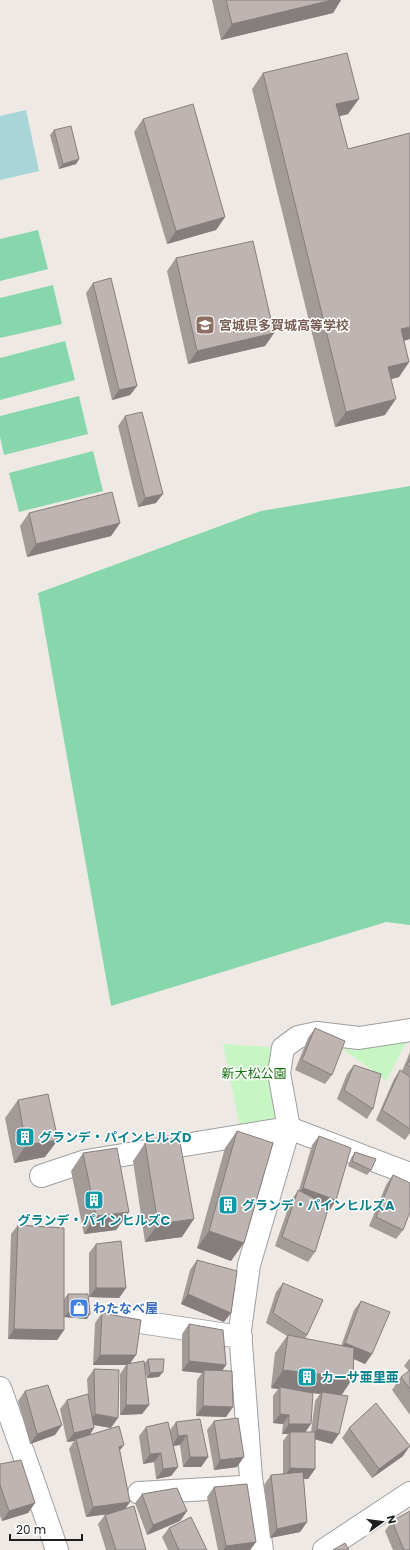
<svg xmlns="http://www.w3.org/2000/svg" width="410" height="1550" font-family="Poppins,'Noto Sans JP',sans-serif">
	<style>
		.park { fill: #c8f5c4 }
		.pitch { fill: #88d7ac }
		.water { fill: #a8d5d8 }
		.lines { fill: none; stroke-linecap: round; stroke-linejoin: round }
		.minor-casing { stroke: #9f9f9f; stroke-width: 24 }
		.minor { stroke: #fff; stroke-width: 22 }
		.wall { fill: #a39b98; fill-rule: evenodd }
		.shaded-wall { fill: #857e7c }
		.building { fill: #beb4b1; stroke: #857e7c }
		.labels { text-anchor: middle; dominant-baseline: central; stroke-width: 3; stroke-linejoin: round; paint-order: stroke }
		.education-label { font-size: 13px; font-weight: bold; fill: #785e54; stroke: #fff; text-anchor: start }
		.park-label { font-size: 13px; fill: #1b7414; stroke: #fff }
		.culture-label { font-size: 13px; font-weight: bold; fill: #0d838f; stroke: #fff; text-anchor: start }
		.shop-label { font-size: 13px; font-weight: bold; fill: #366cbe; stroke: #fff; text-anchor: start }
	</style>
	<rect width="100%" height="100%" fill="#eee9e4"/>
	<path class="park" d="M323,1034L410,1035L386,1081Z
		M223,1044L283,1048L289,1128L241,1132Z"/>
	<path class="pitch" d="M38,230L48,269L0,281V239Z
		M53,285L62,324L0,338V298Z
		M65,341L75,380L0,400V358Z
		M79,396L88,434L4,455L0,437V416Z
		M93,451L103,491L19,512L9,473Z
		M410,486V925L386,922L111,1006L38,593L261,511Z"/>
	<path class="water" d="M26,110L39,171L0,180V116Z"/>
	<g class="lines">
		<defs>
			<path id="minor" d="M41,1176L86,1161L289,1128L410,1174
				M113,1318L241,1337
				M0,1388L34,1483L57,1550
				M139,1493L242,1487
				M262,1550L251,1478L240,1330L249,1265L289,1128L279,1073L283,1048L298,1037L317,1033L359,1038L410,1030
				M324,1550L410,1493"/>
		</defs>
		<use href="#minor" class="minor-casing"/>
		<use href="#minor" class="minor"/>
	</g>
	<path class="wall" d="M212,0H341L333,13L221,40Z
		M263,73L348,114L339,116L348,149L410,133V339L404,341L409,362L399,377L391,379L385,415L335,427L252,89Z
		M143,119L225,217L216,230L167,244L134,132Z
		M54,130L79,159L76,164L59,169L50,135Z
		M176,258L274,333L265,346L188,364L167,271Z
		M93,283L137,386L130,395L112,400L86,293Z
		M125,416L156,503L138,507L118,426Z
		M29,513L120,523L111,536L27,557L20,526Z
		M315,1028L332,1075L325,1084L295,1070L308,1038Z
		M410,1052V1133L405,1140L376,1120L394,1079L400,1070L402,1071Z
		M354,1065L373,1109L367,1119L337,1099L347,1074Z
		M18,1100L45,1157L14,1163L5,1118Z
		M237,1131L231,1261L197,1248L225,1148Z
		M319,1136L330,1210L328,1209L315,1252L308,1262L275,1246L291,1200L299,1190L312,1145Z
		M145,1143L182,1237L145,1242L133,1161Z
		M355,1152L371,1170L367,1175L348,1166L351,1158Z
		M83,1153L129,1212L116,1230L84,1234L71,1171Z
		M393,1175L403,1230L396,1239L369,1226L386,1185Z
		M18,1225L64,1330L57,1340L8,1339L11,1234Z
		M96,1244L126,1288L119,1298L89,1297V1253Z
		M197,1260L224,1322L181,1304L190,1270Z
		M283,1283L307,1335L305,1339L341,1346L354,1310L361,1301L372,1354L365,1364L354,1359L341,1395L332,1444L315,1439V1469L308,1479H303L307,1522L300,1532L270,1538L264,1485L271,1475L283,1474V1441L288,1434H282L283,1424L273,1423V1396L278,1389L271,1388L275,1353L287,1336L266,1323L276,1292ZM310,1392L320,1394L315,1401L311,1432H306Z
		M68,1294L87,1319L64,1317V1299Z
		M102,1313L130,1364L149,1405L142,1414L120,1415V1374L126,1365H93L95,1323Z
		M189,1324L226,1365L222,1371L233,1407L226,1417L196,1416L197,1380L202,1373L182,1371V1334Z
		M410,1358V1415L392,1390L401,1377L409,1371L404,1366Z
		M148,1359L159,1377L147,1378L144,1364Z
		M94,1369L111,1428L94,1425L90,1435L120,1451L125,1509L146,1550H106L98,1524L105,1515L108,1514L86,1517L69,1449L74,1441L67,1442L60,1409L67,1400L88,1394L87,1379Z
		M25,1391L55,1435L30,1444L18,1401Z
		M214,1421L237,1467L214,1470L207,1430Z
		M176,1422L208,1457L201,1467H183L180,1445L173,1446L178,1467L171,1476L156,1479L154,1462L143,1464L139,1436L146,1427L170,1430Z
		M349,1428L403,1456L372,1478L342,1438Z
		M0,1464L35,1503L28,1513L2,1521L0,1516Z
		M214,1487L256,1542L250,1550H218L207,1497Z
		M142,1494L187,1511L180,1521L147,1535L135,1503Z
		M392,1521L410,1550H393L385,1531Z
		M169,1528L207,1550H168L162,1537Z"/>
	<path class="shaded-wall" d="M332,0H341L333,13L221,40L232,24Z
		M359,99L348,114L326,120L336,104Z
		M79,159L76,164L59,169L63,164Z
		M225,217L216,230L167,244L176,231Z
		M410,327V339L390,344L401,329Z
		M274,333L265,346L188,364L197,351Z
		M409,362L399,377L377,383L388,367Z
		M137,386L130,395L112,400L119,390Z
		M396,399L385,415L335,427L346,412Z
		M163,494L156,503L138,507L145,498Z
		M120,523L111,536L27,557L36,544Z
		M58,1140L45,1157L14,1163L26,1145Z
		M303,1188L336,1200L330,1210L296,1197Z
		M129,1212L116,1230L84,1234L96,1216Z
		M194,1219L182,1237L145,1242L158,1224Z
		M209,1231L244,1243L231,1261L197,1248Z
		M96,1288H126L119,1298L89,1297Z
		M188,1294L231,1313L224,1322L181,1304Z
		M68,1312L90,1314L87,1319L64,1317Z
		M14,1329L64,1330L57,1340L8,1339Z
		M345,1343L372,1354L365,1364L338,1352Z
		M100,1355H136L129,1365L127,1364L126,1365H93Z
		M189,1361L226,1365L219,1375L204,1370L202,1373L182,1371Z
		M283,1370L353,1378L341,1396L322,1392L320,1394L280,1389V1387L278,1389L271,1388Z
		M163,1372L159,1377L147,1378L150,1373Z
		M126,1405H149L142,1414L120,1415Z
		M203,1406L233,1407L226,1417L196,1416Z
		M95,1414L118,1418L111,1428L88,1424Z
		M280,1414L289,1415L283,1424L273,1423Z
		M289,1424H311L304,1434L290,1432L288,1434H282Z
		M62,1425L55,1435L30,1444L37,1434Z
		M94,1428L88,1438L76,1439L74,1441L67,1442L74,1433Z
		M317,1429L339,1434L332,1444L310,1438Z
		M187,1435L180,1445L172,1446L178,1436Z
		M124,1445L117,1454L119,1447Z
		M410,1446L403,1456L372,1478L379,1469Z
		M161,1453L154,1462L143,1464L150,1454Z
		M190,1457H208L201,1467H183Z
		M244,1457L237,1467L214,1470L220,1460Z
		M178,1467L171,1476L156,1479L163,1469Z
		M290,1468L315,1469L308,1479L283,1478Z
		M130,1502L123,1512L86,1517L93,1507Z
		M35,1503L28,1513L2,1521L9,1511Z
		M187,1511L180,1521L147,1535L153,1525Z
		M307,1522L300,1532L270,1538L277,1529Z
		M256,1542L250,1550H223L226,1546Z"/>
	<path class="building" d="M226,0H332L232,24Z
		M347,53L359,99L336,104L348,149L410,133V327L401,329L409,362L388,367L396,399L346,412L263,73Z
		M193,104L225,217L176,231L143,119Z
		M71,126L79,159L63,164L54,130Z
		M253,241L274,333L197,351L176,258Z
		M111,278L137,386L119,390L93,283Z
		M142,412L163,494L145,498L125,416Z
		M112,492L120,523L36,544L29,513Z
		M315,1028L345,1041L332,1075L302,1060Z
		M410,1058V1067L407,1065Z
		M354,1065L381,1074L373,1109L344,1090Z
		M400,1070L410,1077V1129L382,1110Z
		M48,1094L58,1140L26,1145L18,1100Z
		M237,1131L273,1143L244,1243L209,1231Z
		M319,1136L351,1148L336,1200L303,1188Z
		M179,1137L194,1219L158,1224L145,1143Z
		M117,1148L129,1212L96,1216L83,1153Z
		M355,1152L376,1159L371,1170L352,1161Z
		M393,1175L410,1183V1212L403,1230L376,1217Z
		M298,1190L329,1206L315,1252L282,1237Z
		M18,1225L64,1228V1330L14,1329Z
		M121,1241L126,1288H96V1244Z
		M197,1260L237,1271L231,1313L188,1294Z
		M283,1283L323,1300L307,1335L273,1313Z
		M68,1294H88L90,1314L68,1312Z
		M361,1301L390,1312L372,1354L345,1343Z
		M102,1313L141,1320L136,1355H100Z
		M189,1324L223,1330L226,1365L189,1361Z
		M288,1335L354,1348L353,1378L283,1370Z
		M148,1359H164L163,1372L150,1373Z
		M144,1361L149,1405H126L127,1364Z
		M94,1369L119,1370L118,1418L95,1414Z
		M204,1370L232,1371L233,1407L203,1406Z
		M410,1370V1389L401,1377Z
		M48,1385L62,1425L37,1434L25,1391Z
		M280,1387L313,1393L311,1424H289V1415L280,1414Z
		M322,1392L348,1396L339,1434L317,1429Z
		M88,1394L94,1428L74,1433L67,1400Z
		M376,1403L410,1446L379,1469L349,1428Z
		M238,1418L244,1457L220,1460L214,1421Z
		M200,1419L208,1457H190L187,1435L178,1436L176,1422Z
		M168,1422L178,1467L163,1469L161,1453L150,1454L146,1427Z
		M119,1426L124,1445L119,1447L130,1502L93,1507L76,1439Z
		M290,1432H315V1469L290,1468Z
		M21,1460L35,1503L9,1511L0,1485V1464Z
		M303,1472L307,1522L277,1529L271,1475Z
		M247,1484L256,1542L226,1546L214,1487Z
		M177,1488L187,1511L153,1525L142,1494Z
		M134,1506L146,1550H116L105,1515Z
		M410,1511V1550H404L392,1521Z
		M191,1517L207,1550H179L169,1528Z
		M345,1543L349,1550H333Z"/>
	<defs>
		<symbol id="school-square" viewBox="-11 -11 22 22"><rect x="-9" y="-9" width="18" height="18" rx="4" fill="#8d6e63" stroke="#fff"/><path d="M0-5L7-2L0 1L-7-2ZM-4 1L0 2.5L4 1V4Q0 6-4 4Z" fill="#fff"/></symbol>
		<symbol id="building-square" viewBox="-11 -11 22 22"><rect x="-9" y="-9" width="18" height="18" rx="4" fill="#0f9aa8" stroke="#fff"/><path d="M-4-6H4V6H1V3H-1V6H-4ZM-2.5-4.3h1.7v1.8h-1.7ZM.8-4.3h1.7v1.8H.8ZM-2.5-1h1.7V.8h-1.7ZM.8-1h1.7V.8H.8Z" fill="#fff"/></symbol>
		<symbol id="shop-square" viewBox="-11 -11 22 22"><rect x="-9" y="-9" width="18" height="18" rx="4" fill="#3f7fe0" stroke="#fff"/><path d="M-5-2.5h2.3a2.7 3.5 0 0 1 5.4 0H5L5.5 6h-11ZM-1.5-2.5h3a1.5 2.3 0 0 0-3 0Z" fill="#fff"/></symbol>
	</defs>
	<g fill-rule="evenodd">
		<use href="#school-square" x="194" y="314" width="22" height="22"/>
		<use href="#building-square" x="14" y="1126" width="22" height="22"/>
		<use href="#building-square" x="83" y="1189" width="22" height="22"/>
		<use href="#building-square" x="217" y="1194" width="22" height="22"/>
		<use href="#shop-square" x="68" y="1297" width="22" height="22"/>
		<use href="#building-square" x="296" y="1366" width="22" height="22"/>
	</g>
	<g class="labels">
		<g class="education-label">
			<text x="219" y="325">宮城県多賀城高等学校</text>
		</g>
		<g class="park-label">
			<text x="254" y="1073">新大松公園</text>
		</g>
		<g class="culture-label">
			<text x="39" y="1137">グランデ・パインヒルズD</text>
			<text x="242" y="1205">グランデ・パインヒルズA</text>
			<text x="94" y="1220" text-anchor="middle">グランデ・パインヒルズC</text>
			<text x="321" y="1377">カーサ亜里亜</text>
		</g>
		<g class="shop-label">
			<text x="93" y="1308">わたなべ屋</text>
		</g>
	</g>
	<g transform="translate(382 1522) rotate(76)" stroke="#ffffff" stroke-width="3" paint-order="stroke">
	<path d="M0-3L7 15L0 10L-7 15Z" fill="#1e1e1e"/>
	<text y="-6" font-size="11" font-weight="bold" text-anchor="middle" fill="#1e1e1e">N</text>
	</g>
	<path d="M10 1534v6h72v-6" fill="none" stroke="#1e1e1e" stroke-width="2"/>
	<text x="16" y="1534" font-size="12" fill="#1e1e1e" stroke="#ffffff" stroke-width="3" paint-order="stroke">20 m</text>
</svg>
